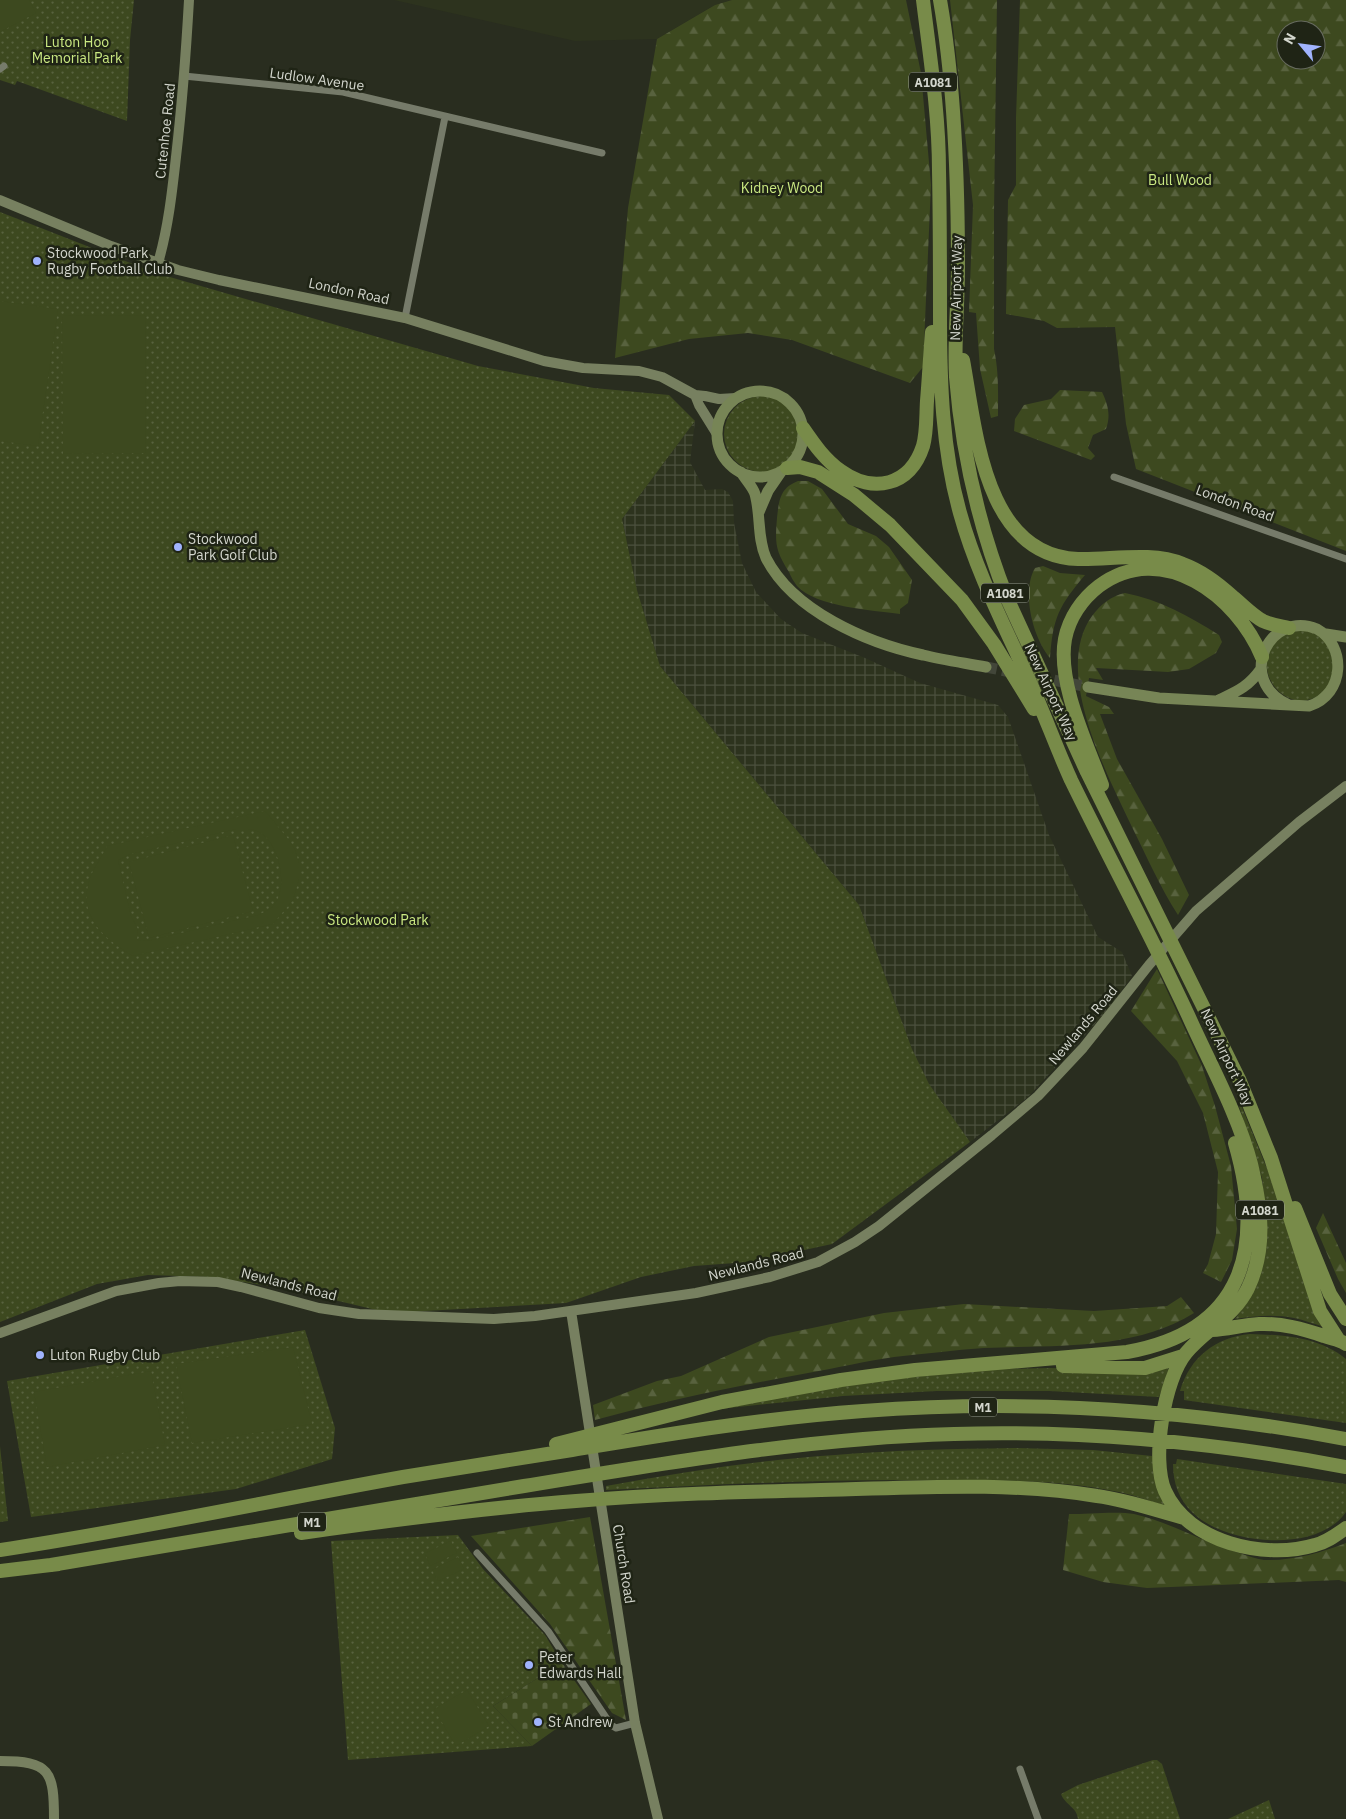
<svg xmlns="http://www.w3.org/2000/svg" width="1346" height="1819" font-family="'IBM Plex Sans',sans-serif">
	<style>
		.built { fill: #2d331e }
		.industrial { fill: url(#industrial-grid) }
		.grass { fill: url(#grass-dots) }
		.forest { fill: url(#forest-firs); fill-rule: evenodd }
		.cemetery { fill: url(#cemetery-stones) }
		.pitch { fill: #3d491f; fill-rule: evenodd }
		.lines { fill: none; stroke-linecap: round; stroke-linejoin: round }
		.primary-tunnel { stroke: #424639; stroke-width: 11; stroke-dasharray: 11 5.5; stroke-linecap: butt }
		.street { stroke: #767b6a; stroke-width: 7 }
		.secondary { stroke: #778060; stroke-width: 10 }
		.primary { stroke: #778556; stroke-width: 11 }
		.highway { stroke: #788b49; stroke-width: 14 }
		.poi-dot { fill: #a0b3fd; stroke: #1f2415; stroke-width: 2 }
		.labels { text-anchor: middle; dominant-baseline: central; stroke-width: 5; stroke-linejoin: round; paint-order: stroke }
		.shield { fill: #1f2415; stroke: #9da196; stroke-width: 1 }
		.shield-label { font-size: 12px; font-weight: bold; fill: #d3d6cd }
		.park-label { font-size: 14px; fill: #cae882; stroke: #1f2415 }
		.street-label { font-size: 14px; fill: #d3d6cd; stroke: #1f2415 }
		.poi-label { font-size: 14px; fill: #d3d6cd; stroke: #1f2415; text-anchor: start }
	</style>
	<defs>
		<pattern id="industrial-grid" width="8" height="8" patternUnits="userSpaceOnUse" patternTransform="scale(1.25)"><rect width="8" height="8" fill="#2d331e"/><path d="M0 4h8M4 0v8" fill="none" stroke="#4b503e"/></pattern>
		<pattern id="grass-dots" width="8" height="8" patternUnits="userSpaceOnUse" patternTransform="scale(1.25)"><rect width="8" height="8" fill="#3d491f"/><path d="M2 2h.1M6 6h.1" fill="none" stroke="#58623e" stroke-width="1.8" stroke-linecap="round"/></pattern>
		<pattern id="forest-firs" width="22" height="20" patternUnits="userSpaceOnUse" patternTransform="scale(1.25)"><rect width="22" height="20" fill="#3d491f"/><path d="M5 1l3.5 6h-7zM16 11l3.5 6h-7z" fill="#58623e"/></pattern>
		<pattern id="cemetery-stones" width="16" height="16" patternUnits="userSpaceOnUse" patternTransform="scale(1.25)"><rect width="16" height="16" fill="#3d491f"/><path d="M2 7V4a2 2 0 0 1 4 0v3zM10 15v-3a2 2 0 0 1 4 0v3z" fill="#58623e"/></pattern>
	</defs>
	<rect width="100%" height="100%" fill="#292d1f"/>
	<path class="built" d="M394,0H732L715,5L657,39L575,41Z"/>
	<path class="industrial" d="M695,421L690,462L705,490L722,489L728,492L733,501L734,523L742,563L756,592L781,619L802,633L865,658L920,683L998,705L1008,717L1049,835L1098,937L1122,952L1132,976L1105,1013L1028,1097L970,1142L931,1101L859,905L660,666L637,590L622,519Z"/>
	<path class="grass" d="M0,0H134L130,40L127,121L17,81L15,85L0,80Z
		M0,212L156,273L478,366L594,388L669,395L695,421L622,519L637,590L660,666L859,905L912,1049L929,1084L970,1142L832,1244L749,1262L694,1266L641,1277L566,1303L389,1313L288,1289L210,1277L148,1275L97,1284L0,1322Z
		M724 434a38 38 0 1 1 76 0a38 38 0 1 1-76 0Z
		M1291,631H1310L1327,641L1336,671C1332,678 1327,689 1321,694C1288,718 1249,672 1275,642C1278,638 1286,634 1291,631Z
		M1241,1105L1270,1176L1324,1327C1314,1324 1304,1320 1294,1318C1275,1314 1254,1316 1235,1319L1245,1305L1266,1245L1267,1228L1262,1178L1239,1106Z
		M305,1330L335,1428L332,1459L236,1489L31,1517L7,1381Z
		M1250,1334C1284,1335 1319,1337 1346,1359V1423L1184,1400V1391H1180C1190,1357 1216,1337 1250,1334Z
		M1172,1363L1159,1397L1049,1391H937L843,1396L719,1409L861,1382L997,1369L1051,1368L1143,1372Z
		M0,1446L8,1521L0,1522Z
		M1014,1448L1093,1450L1152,1456L1167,1507C1150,1501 1132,1494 1113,1491C1053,1479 989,1480 928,1480C821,1479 713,1485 606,1490V1486C682,1472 758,1460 835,1455C895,1450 954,1449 1014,1448Z
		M1177,1459L1346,1484V1512C1317,1554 1226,1545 1193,1513C1179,1500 1173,1483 1173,1464H1176Z
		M458,1535L483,1569L545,1635L562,1663L493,1706L532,1746L348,1760L331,1541Z
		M1153,1760H1157L1162,1764L1180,1819H1078C1077,1807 1065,1805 1061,1794L1078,1785Z
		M1269,1800L1275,1819H1228Z"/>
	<path class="forest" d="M732,0H906L921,73L931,185L923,367L910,383L792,340L748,333L689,339L615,358L628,208L657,39L715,5Z
		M950,0H997L994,211V349C999,373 998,391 998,416L991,418L980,369L976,313L969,312L973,205Z
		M1020,0H1346V551L1136,469L1126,424L1115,327L1057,328L1044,321L1006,314L1008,200L1016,185V118ZM1286,30H1316V60H1286Z
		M1060,390L1102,392C1108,405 1111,415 1106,429L1093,435L1088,448L1095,456L1091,460L1014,431L1015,419L1024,405L1051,399Z
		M798,481H808L822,489L848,524L876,536L889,547L912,580L908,603L900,609V614C872,610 816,607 797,586C794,582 791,577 789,572C775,550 775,543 777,518C779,500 780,488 798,481Z
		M1043,566L1060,573L1085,575C1059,606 1053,617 1050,658C1033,638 1021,592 1035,568Z
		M1125,593C1160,600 1189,616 1219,635L1222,642L1216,653L1189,669L1168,672L1096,668L1103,680L1089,678L1086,696L1109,707L1114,714H1100L1117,759L1162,839L1189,895L1178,915C1160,887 1147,857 1132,827C1107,774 1052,671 1092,616C1101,604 1111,596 1125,593Z
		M1157,969L1202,1066L1215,1106L1231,1166L1237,1229L1232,1260L1221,1282L1203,1273L1208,1264L1216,1234L1218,1172L1203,1113L1177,1061L1131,1011Z
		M1323,1213L1346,1263V1293L1338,1279L1316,1228Z
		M1181,1297L1194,1313C1133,1351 1053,1345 984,1348C954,1350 924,1354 894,1357C865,1361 837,1368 808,1373C737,1386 665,1401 595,1420L593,1405L657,1381L681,1376L769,1337L884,1313L964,1304L1094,1311L1167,1306Z
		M1069,1514C1087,1514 1119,1511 1134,1514C1172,1523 1205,1543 1242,1554C1249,1556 1257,1559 1264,1560C1292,1561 1320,1553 1346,1543V1582L1339,1580L1147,1588L1103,1582L1063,1570Z
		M590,1517L626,1720L612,1713L550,1624L471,1536Z"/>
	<path class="cemetery" d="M562,1663L591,1704L532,1746L493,1706Z"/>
	<path class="pitch" d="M0,0H29L36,13L0,32Z
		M0,301L58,309L38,446L0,441Z
		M145,315L146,453L63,454L62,316Z
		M265,811L289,840L295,850L299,863V879L293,900L273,924L133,956C104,938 77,917 90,878C94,867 102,857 107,846ZM236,829C244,829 252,828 259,832C279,842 289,887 274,905C270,910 264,912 258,915L147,941L137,940L138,929L131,916L118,860L131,854Z
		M233,835L253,911L149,938L129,862Z
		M293,1347L312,1424L192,1443L176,1364Z
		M151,1371L165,1445L47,1467L34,1392Z
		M451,1541L457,1553L430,1566L425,1553Z
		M458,1557L464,1569L438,1581L432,1570Z
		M467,1690L489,1726L456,1746L434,1709Z"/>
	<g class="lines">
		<path class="primary-tunnel" d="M986,667L1015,673
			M1038,677L1088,687"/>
		<path class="street" d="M0,69L4,66
			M184,76L343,92L602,153
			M405,318L445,117
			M1114,477L1346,559
			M477,1553L548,1631L611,1725L616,1728L635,1723
			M1020,1769L1038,1819"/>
		<path class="secondary" d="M0,200L111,246L178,270L219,280L405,318L544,361L583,368L639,371L662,377L695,395L705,396L719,399L736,398
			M158,263C168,229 172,193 176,157C182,105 186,53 189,0
			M695,395L699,405L717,434
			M571,1311L635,1723L658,1819
			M0,1333L116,1291L159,1283L180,1281L218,1282L241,1287L319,1308L359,1314L494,1319L535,1316L696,1293L770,1277L818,1262L855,1242L879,1226L992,1135L1038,1096L1083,1048L1149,965L1196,911L1299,822L1346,786
			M0,1761C50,1761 54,1771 54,1819"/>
		<path class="primary" d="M717 434a43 43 0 1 1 86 0a43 43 0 1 1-86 0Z
			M741,472C745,479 753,487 755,494C761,515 757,538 766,558C793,611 867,643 923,655C943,660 965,663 986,667
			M759,512L768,491L781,472
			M1326,634L1346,637
			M1088,687L1159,698L1309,706C1346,694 1346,645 1317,629C1270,609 1234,680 1289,705
			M1219,700C1238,691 1248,687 1261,669"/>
		<path class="highway" d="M923,0C930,57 939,114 939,171C940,219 940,267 940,316C940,382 942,449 960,513C976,571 1004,625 1029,680C1044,713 1056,747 1071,780C1109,858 1151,935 1188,1015C1209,1062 1238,1114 1251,1164C1261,1206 1267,1248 1248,1288C1234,1317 1206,1329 1186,1353C1164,1379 1151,1460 1165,1491C1188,1543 1265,1560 1315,1545C1327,1542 1336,1535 1346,1528
			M940,0C955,85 958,181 958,268C958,304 954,341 956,377C962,453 979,527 1007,598L1087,772L1239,1079L1271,1158L1320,1311L1338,1339
			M963,360C976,430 984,556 1078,559C1111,560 1151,551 1183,564C1202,571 1219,584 1233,597C1243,605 1252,615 1263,621C1271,625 1280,626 1289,628
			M803,428C814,444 825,460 841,471C873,494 910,486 923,446C927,432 926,416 927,401C929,378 930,355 932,332
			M787,468L800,467L818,472L854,495L890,525L962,600L994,644L1034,709
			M1102,785C1087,744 1057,683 1065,639C1069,618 1082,599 1099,586C1162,539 1237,596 1262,657
			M1295,1208L1330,1294L1346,1319
			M1212,1330C1228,1329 1243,1325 1259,1324C1282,1323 1303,1329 1324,1336C1332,1339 1339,1339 1346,1344
			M1063,1366L1145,1368L1183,1356
			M556,1444L722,1402L841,1380L915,1370L1127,1352C1245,1331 1265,1247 1235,1143
			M301,1533C392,1520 484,1508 576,1501C657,1494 739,1492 821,1490C913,1488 1006,1481 1097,1496C1127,1500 1155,1510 1184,1518
			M0,1550C135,1530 269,1501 403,1477C459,1468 516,1459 572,1450C669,1434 765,1418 863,1411C1025,1399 1186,1409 1346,1439
			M51,1565C208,1539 366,1513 524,1486C667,1463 809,1438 954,1434C1085,1430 1218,1443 1346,1467
			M0,1571L59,1564"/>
	</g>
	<g class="poi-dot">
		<circle cx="37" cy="261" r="5"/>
		<circle cx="178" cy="547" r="5"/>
		<circle cx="40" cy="1355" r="5"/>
		<circle cx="529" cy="1665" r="5"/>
		<circle cx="538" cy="1722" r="5"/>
	</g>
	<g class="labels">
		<g class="shield">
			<rect x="909" y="72.5" width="48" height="19" rx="4"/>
			<rect x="981" y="583.5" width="48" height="19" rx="4"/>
			<rect x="1236" y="1200.5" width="48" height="19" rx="4"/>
			<rect x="969" y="1397.5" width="28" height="19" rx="4"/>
			<rect x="298" y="1512.5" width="28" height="19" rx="4"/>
		</g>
		<g class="shield-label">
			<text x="933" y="82">A1081</text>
			<text x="1005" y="593">A1081</text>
			<text x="1260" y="1210">A1081</text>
			<text x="983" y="1407">M1</text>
			<text x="312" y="1522">M1</text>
		</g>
		<g class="park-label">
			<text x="77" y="42">Luton Hoo<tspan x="77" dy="16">Memorial Park</tspan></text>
			<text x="1180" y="180">Bull Wood</text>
			<text x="782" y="188">Kidney Wood</text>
			<text x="378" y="920">Stockwood Park</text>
		</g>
		<g class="street-label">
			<text transform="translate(317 79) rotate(8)">Ludlow Avenue</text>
			<text transform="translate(165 131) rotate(-84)">Cutenhoe Road</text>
			<text transform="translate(956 288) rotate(-89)">New Airport Way</text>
			<text transform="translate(349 291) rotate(12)">London Road</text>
			<text transform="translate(1235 503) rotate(20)">London Road</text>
			<text transform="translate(1051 692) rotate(65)">New Airport Way</text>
			<text transform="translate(1083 1025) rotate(-50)">Newlands Road</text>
			<text transform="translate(1227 1057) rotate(65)">New Airport Way</text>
			<text transform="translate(756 1264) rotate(-14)">Newlands Road</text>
			<text transform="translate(289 1284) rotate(14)">Newlands Road</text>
			<text transform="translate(624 1564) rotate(81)">Church Road</text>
		</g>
		<g class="poi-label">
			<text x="47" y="253">Stockwood Park<tspan x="47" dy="16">Rugby Football Club</tspan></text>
			<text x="188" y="539">Stockwood<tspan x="188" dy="16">Park Golf Club</tspan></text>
			<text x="50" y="1355">Luton Rugby Club</text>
			<text x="539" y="1657">Peter<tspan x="539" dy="16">Edwards Hall</tspan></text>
			<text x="548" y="1722">St Andrew</text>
		</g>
	</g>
	<g transform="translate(1301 45) rotate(299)"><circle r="24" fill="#1f2415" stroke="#676b5f"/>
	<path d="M0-4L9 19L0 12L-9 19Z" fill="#a0b3fd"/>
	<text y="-8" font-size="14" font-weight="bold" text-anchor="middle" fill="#d3d6cd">N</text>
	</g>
</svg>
